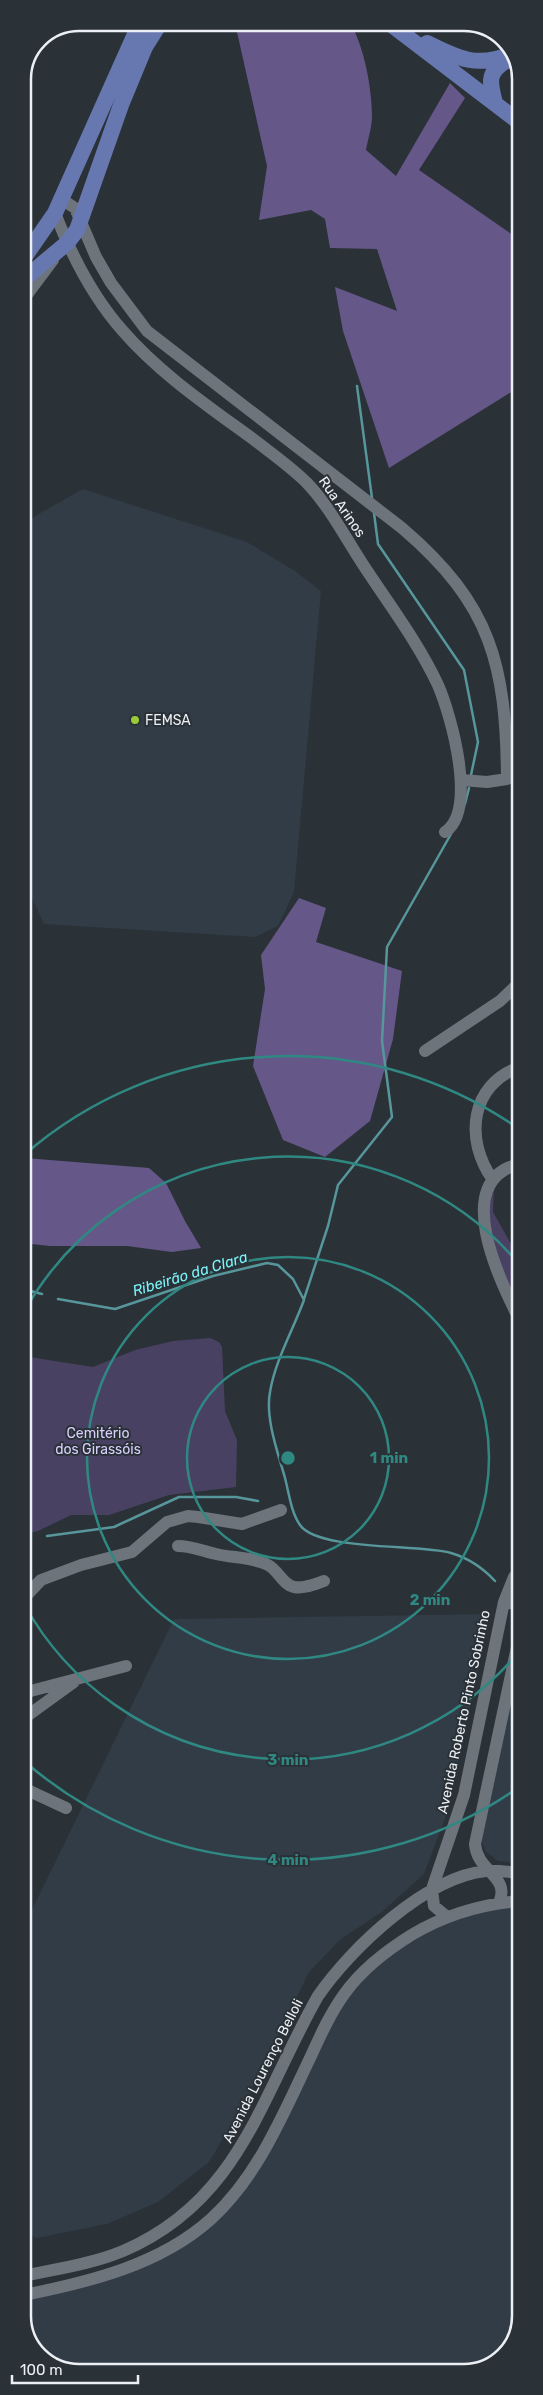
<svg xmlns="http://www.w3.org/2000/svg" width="543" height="2395" font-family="Rubik,sans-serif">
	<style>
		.built { fill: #313c47 }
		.green { fill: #494162 }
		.forest { fill: #655889 }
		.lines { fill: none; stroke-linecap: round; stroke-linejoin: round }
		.stream { stroke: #57969b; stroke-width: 2.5 }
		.minor { stroke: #6d747c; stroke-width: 12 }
		.major { stroke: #6777af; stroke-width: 16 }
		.ring { fill: none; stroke: #308882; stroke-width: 2.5 }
		.poi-dot { fill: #99cb36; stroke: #2a3137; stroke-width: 2 }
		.labels { text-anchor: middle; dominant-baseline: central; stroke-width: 4; stroke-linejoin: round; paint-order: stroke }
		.street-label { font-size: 14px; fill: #ecf0f5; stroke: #2a3137 }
		.poi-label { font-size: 14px; fill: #ecf0f5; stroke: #2a3137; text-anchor: start }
		.park-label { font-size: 14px; fill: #d9cffe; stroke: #2a3137 }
		.water-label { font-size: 15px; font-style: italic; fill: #7bf3f8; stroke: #2a3137 }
		.rim { fill: none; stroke: #ecf0f5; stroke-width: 2.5 }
		.centre { fill: #308882; stroke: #2a3137; stroke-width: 2.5 }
		.ring-label { font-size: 15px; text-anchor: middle; font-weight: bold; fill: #308882; stroke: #2a3137; stroke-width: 4; stroke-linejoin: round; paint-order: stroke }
	</style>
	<rect width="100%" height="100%" fill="#2a3137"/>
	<path class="built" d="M83,489L247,542L295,571L321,591L294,892L278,926L255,937L44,924L23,878V527L35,516Z
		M490,1614L447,1813L424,1874L383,1911L341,1939L309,1972L249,2095L209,2162L158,2202L107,2224L37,2238L23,2231V1928L174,1619Z
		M520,1651V1863L498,1861L486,1852L480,1837Z
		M520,1905V2316L507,2353L474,2371L72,2372L39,2356L24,2326V2297L83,2285L211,2224L250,2182L322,2037L351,1991L388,1953L434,1925L485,1908Z"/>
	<path class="green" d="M494,1187L493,1212L520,1260V1308L494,1253L486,1221Z
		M210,1338L219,1342L222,1347L225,1411L237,1440L236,1487L169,1495L109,1515H71L38,1531L23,1534V1356L93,1367L135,1350L173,1341Z"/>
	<path class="forest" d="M235,23H350C364,45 372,89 372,116C372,127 368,139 366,150L396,176L450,83L465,98L419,170L520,240V398L513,391L389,468L343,331L335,287L397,311L377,249L330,248L325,219L311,210L259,220L267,166Z
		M299,898L326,908L316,942L402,971L393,1039L370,1121L325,1157L283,1140L253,1066L265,989L261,955Z
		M25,1158L149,1168L166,1183L185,1221L201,1248L172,1252L127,1246H50L23,1243V1165Z"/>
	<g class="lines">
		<path class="stream" d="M357,386L372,498
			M374,513L378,544L464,670L478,742L471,775
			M465,804L469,788
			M23,1289L42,1294
			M58,1299L115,1309L213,1276L267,1263L278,1265L293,1279L304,1300C293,1330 275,1361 270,1392C265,1418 278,1453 285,1478C289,1493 291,1512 300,1525C318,1551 419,1544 451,1553C468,1558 483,1568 495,1581
			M304,1299L328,1226L338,1185L392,1117L382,1041L387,947L451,834
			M47,1536L114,1527L179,1497H236L258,1501"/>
		<path class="minor" d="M61,199L75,208L96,257L111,283L147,331L402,528C492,605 506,665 507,779L487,782L462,780
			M55,213C71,254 92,296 122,330C159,373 208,406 253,439C271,453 291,467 307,483C329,506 345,537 362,563C388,603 418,642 438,685C451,715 478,810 445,832
			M23,300L53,260
			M425,1051L500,1001L520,982
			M520,1164C449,1179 501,1283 520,1321
			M493,1180C464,1140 470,1084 520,1067
			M178,1546C192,1546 202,1551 216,1554C232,1558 253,1557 268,1565C278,1570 283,1585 294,1587C304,1589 315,1584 324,1581
			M23,1599L41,1580L81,1565L132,1552L167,1522L188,1516L198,1517L242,1524L281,1510
			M504,1602L520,1605
			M23,1693L126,1666
			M23,1719L74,1682
			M23,1788L66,1808
			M499,1903C511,1876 477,1872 475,1844L520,1633
			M446,1916L434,1906L432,1889L464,1795L504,1602L514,1577L520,1571
			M24,2276C56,2269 92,2264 123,2251C240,2201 261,2096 318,1996C351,1948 426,1877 486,1871C497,1870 509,1872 520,1873
			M24,2295C89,2282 160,2265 211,2219C259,2175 283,2114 311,2056C321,2034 331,2012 345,1993C363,1968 387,1950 413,1934C447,1914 481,1904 520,1901"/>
		<path class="major" d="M389,23L519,122
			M427,43C459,59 477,68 512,54
			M495,103C489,80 487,72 509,59
			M23,259L55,213L140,23
			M23,280L67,243L77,230L121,105L145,47L160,23"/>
	</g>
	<g class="ring">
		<circle cx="288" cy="1458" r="101"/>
		<circle cx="288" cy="1458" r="201"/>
		<path d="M519 1652A302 302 0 0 1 24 1604M24 1312A302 302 0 0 1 519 1264"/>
		<path d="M519 1787A402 402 0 0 1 24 1761M24 1155A402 402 0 0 1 519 1129"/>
	</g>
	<circle class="poi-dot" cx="135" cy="720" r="5"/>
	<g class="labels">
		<g class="street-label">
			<text transform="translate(342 507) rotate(55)">Rua Arinos</text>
			<text transform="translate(464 1712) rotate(-78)">Avenida Roberto Pinto Sobrinho</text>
			<text transform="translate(263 2071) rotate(-63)">Avenida Lourenço Belloli</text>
		</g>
		<g class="poi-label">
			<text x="145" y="720">FEMSA</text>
		</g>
		<g class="park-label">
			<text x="98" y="1433">Cemitério<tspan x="98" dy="16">dos Girassóis</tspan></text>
		</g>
		<g class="water-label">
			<text transform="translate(190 1274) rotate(-17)">Ribeirão da Clara</text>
		</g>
	</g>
	<path d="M0 0H543V2395H0ZM79 31H464A48 48 0 0 1 512 79V2316A48 48 0 0 1 464 2364H79A48 48 0 0 1 31 2316V79A48 48 0 0 1 79 31Z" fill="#2a3137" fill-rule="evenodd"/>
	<path class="rim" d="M79 31H464A48 48 0 0 1 512 79V2316A48 48 0 0 1 464 2364H79A48 48 0 0 1 31 2316V79A48 48 0 0 1 79 31Z"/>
	<circle cx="288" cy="1458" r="8" class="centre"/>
	<g class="ring-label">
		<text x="389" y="1463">1 min</text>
		<text x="430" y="1605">2 min</text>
		<text x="288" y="1765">3 min</text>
		<text x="288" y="1865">4 min</text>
	</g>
	<path d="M12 2375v8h126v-8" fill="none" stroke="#ecf0f5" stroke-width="2.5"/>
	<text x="20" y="2375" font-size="15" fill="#ecf0f5" stroke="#2a3137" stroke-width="4" paint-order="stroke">100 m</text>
</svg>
